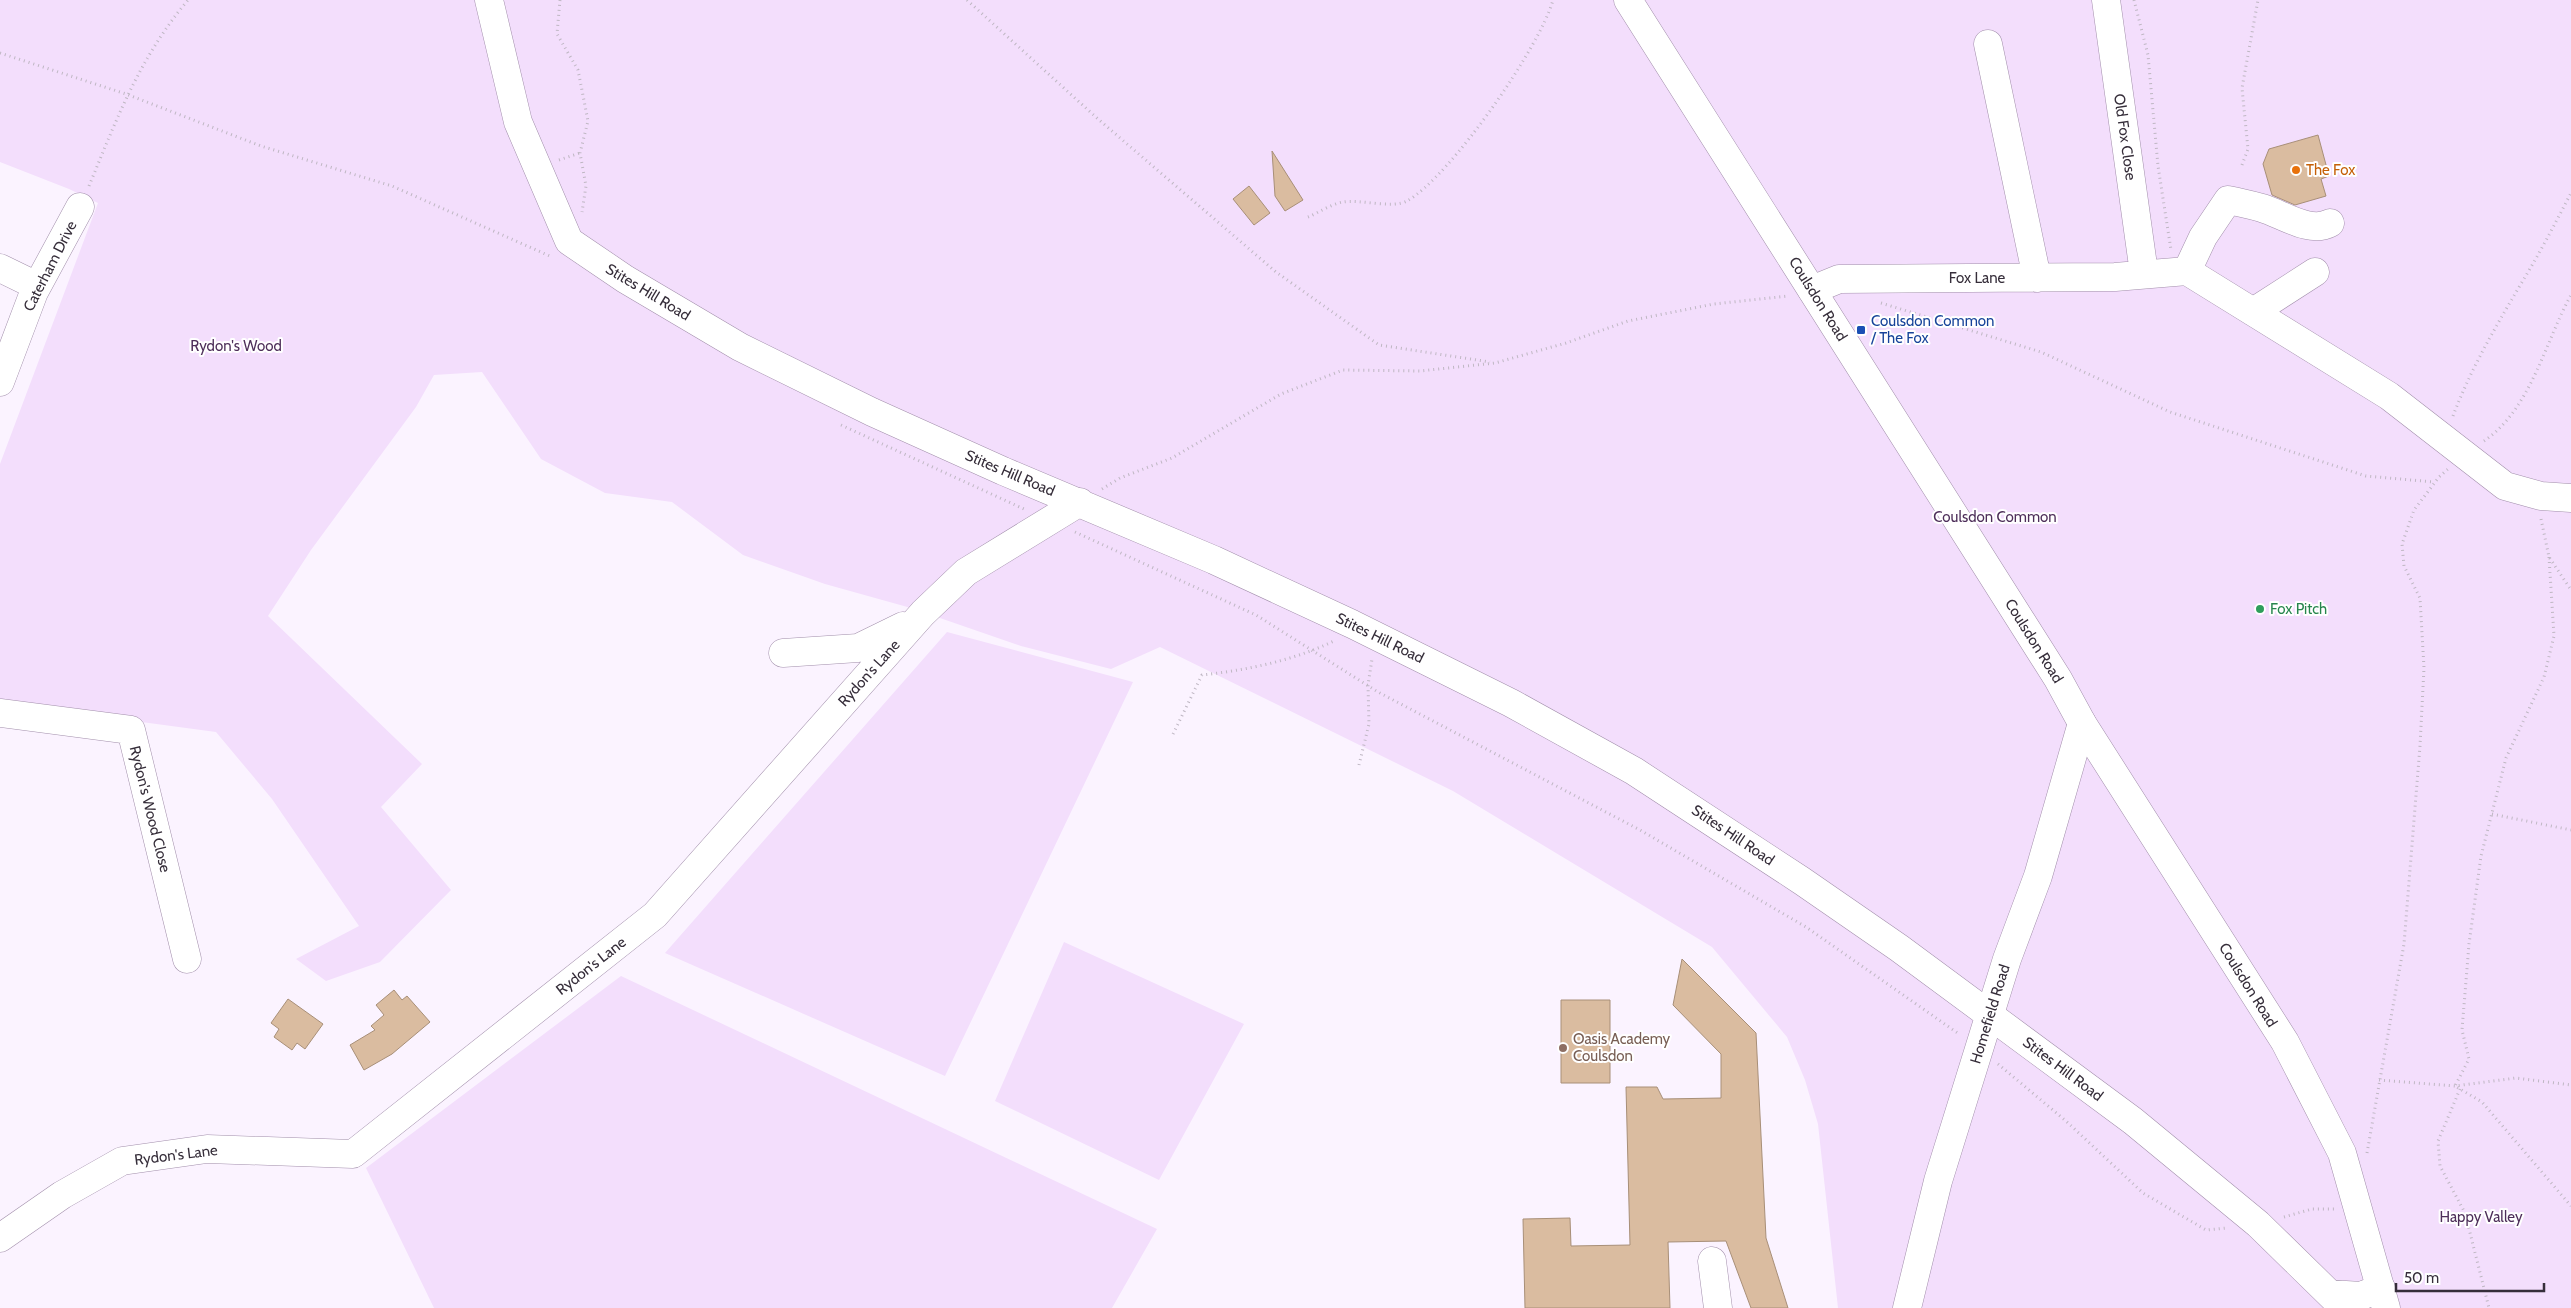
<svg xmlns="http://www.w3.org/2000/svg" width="2571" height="1308" font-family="Cabin,sans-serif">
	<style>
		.green { fill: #f3defc }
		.building { fill: #dabca0; stroke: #a88f78 }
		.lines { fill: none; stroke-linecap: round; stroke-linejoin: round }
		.minor-casing { stroke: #a28fab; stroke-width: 29 }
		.major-casing { stroke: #a28fab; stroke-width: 29 }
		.path { stroke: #bfb7c3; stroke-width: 3; stroke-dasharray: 1 4; stroke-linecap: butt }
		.minor { stroke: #fff; stroke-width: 28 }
		.major { stroke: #fff; stroke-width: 28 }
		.food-dot { fill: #e8710a; stroke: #fff; stroke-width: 2 }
		.transit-dot { fill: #1a4fb4; stroke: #fff; stroke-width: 2 }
		.leisure-dot { fill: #2e9e5b; stroke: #fff; stroke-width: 2 }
		.education-dot { fill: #8d6e63; stroke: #fff; stroke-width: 2 }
		.labels { text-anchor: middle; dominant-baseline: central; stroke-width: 4; stroke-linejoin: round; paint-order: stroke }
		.street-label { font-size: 15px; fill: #362e3a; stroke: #fff }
		.food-label { font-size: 15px; fill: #c56008; stroke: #fff; text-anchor: start }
		.transit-label { font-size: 15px; fill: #164399; stroke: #fff; text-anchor: start }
		.park-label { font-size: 15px; fill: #4e2f5a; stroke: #fff }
		.leisure-label { font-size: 15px; fill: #27864d; stroke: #fff; text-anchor: start }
		.education-label { font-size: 15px; fill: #785e54; stroke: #fff; text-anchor: start }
	</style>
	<rect width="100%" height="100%" fill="#fbf3ff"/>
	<path class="green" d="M0,0H2571V1308H1838L1818,1124L1805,1080L1787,1037L1712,947L1453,791L1160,647L1111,669L1021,646L911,608L825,584L743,555L672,502L605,493L541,459L482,372L434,375L416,407L311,550L268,616L422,764L381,807L451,890L380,962L326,981L296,959L359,926L272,799L216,732L0,703V464L98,203L69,189L0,162Z
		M947,632L1133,682L945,1076L665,953Z
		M1064,942L1244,1024L1159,1180L995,1101Z
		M621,976L1157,1229L1112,1308H434L366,1168Z"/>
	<path class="building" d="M2318,135L2329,176L2321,179L2326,196L2295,205L2272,195L2263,164L2269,149Z
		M1272,151L1303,200L1285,211L1275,196Z
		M1249,186L1270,213L1254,225L1233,199Z
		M1682,959L1756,1033L1766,1238L1788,1308H1751L1726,1241L1668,1242L1670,1308H1525L1523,1219L1570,1218L1571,1246L1630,1245L1626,1087H1657L1663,1099L1721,1098V1054L1673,1005Z
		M394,990L402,1000L407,996L430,1022L392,1054L364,1070L350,1045L375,1030L371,1026L384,1015L376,1005Z
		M288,999L323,1024L305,1049L297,1043L292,1050L274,1037L279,1029L271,1023Z
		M1561,1000H1610V1083H1561Z"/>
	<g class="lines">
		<defs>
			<path id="minor" d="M489,0L518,122L569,241L625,279L740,347L872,412L1003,471L1214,560L1352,624L1511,703L1634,771L1802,881L1899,948L2133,1121L2258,1224L2344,1308
				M2106,0L2144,273
				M1988,44L2037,278
				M0,268L37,286
				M2187,271L2203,237L2228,200C2239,202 2251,205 2262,208C2282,214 2310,234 2330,223
				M1812,290L1839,279L2115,277L2187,271L2389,396L2505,486L2541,496L2571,498
				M2253,312L2315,272
				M0,382L34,292L80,207
				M783,653L858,648L903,626
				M0,713L131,730L187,959
				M0,1238L62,1195L122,1161L207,1149L353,1154L655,915L923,613L966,572L1080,502
				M1712,1261L1718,1308
				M2330,1294L2361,1296L2381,1288
				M1907,1308L1938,1181L2007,959L2038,876L2082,723"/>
			<path id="major" d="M1628,0L2058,679L2082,723L2285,1042L2342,1153L2386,1308"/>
		</defs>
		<use href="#minor" class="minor-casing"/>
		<use href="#major" class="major-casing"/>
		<path class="path" d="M560,0L557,34L578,70L588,121L580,153L586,186L582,212
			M967,0L1098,119L1276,272L1379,345L1490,362
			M2134,0L2148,55L2158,166L2171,250
			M0,53L126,94L261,146L392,186L552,257
			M559,160L580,153
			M2242,165L2248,149L2242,88L2258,0
			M89,186C117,118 140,57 188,0
			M1308,217C1318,213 1331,204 1343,202C1360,199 1392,209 1407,201C1450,177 1540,47 1553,0
			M1881,303L2041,352L2170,412L2366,476L2434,482
			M2453,416C2473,363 2502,316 2531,267C2545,243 2558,218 2571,193
			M841,425L1024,509
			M2484,441C2531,409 2545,342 2571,295
			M1102,489L1120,478L1172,458L1281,394L1343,370L1420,371L1495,363L1566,343L1628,321L1714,304L1788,296
			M2541,519L2549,557L2571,590
			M1075,532L1256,615L1378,692L1640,830L1806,927L1959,1034
			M2549,557L2554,636L2544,677L2506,758L2481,856L2469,944L2462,1030L2469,1059L2455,1086L2482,1102L2571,1206
			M1173,734L1202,675C1247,670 1292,661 1334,641
			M1359,765L1369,724L1368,685L1372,659
			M2492,814L2571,830
			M1998,1064L2066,1121L2143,1193L2206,1230L2227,1228
			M2379,1080L2455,1086L2516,1078L2571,1085
			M2460,1089L2438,1141L2440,1166L2465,1213L2489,1308
			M2367,1153L2404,944L2420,746L2424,668L2420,598L2404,566L2402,544L2414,510L2439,477L2448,469
			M2284,1217L2312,1209H2335"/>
		<use href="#minor" class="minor"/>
		<use href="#major" class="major"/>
	</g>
	<circle class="food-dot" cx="2296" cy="170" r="5"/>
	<rect class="transit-dot" x="1856" y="325" width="10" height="10" rx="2.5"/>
	<circle class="leisure-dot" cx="2260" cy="609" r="5"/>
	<circle class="education-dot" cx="1563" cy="1048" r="5"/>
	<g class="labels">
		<g class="street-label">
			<text transform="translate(2125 137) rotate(82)">Old Fox Close</text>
			<text transform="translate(50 266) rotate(-63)">Caterham Drive</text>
			<text x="1977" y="278">Fox Lane</text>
			<text transform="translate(648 292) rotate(31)">Stites Hill Road</text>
			<text transform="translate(1818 299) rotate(58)">Coulsdon Road</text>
			<text transform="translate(1010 473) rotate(23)">Stites Hill Road</text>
			<text transform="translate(1380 638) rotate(26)">Stites Hill Road</text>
			<text transform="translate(2034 641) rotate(58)">Coulsdon Road</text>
			<text transform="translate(869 673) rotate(-48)">Rydon's Lane</text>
			<text transform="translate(150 809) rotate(76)">Rydon's Wood Close</text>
			<text transform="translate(1733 835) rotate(34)">Stites Hill Road</text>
			<text transform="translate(591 966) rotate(-38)">Rydon's Lane</text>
			<text transform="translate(2248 985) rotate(58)">Coulsdon Road</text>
			<text transform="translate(1990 1014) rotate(-73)">Homefield Road</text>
			<text transform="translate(2063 1069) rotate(37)">Stites Hill Road</text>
			<text transform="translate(176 1155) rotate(-7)">Rydon's Lane</text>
		</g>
		<g class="food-label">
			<text x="2306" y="170">The Fox</text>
		</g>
		<g class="transit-label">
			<text x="1871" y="321">Coulsdon Common<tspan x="1871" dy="17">/ The Fox</tspan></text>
		</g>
		<g class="park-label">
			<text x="236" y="346">Rydon's Wood</text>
			<text x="1995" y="517">Coulsdon Common</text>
			<text x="2481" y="1217">Happy Valley</text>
		</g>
		<g class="leisure-label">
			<text x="2270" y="609">Fox Pitch</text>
		</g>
		<g class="education-label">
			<text x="1573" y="1039">Oasis Academy<tspan x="1573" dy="17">Coulsdon</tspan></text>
		</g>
	</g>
	<path d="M2396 1283v8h148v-8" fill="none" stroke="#362e3a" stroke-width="2.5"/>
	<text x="2404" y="1283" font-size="15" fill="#362e3a" stroke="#ffffff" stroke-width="4" paint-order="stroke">50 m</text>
</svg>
